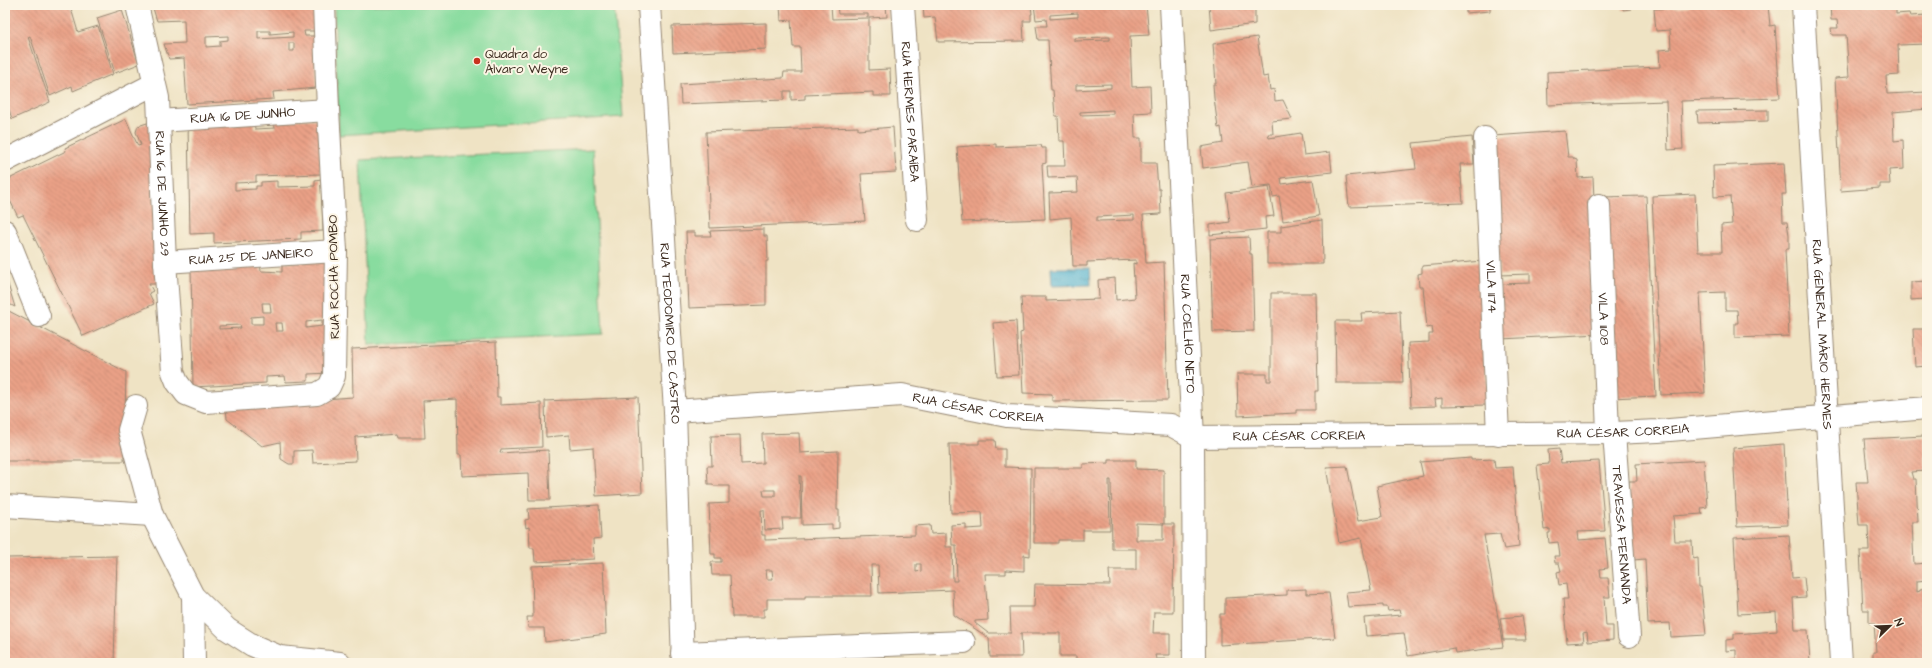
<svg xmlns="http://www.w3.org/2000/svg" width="1932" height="668" font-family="'Architects Daughter',sans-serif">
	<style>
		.garden { fill: #88dc9f; stroke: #62835e }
		.water { fill: url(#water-ripples); stroke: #486f78 }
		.building { fill: url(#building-back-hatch); fill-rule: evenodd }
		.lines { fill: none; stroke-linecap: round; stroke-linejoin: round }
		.minor-casing { stroke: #958671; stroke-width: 24 }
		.minor { stroke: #fff; stroke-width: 22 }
		.poi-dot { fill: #c8321e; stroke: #fcf5e5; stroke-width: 1.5 }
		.labels { text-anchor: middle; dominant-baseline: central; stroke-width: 4; stroke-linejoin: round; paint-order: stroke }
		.poi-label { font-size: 13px; fill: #3b2a1e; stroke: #fcf5e5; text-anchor: start }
		.street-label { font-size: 13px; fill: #3b2a1e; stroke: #fcf5e5 }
	</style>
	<defs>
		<pattern id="water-ripples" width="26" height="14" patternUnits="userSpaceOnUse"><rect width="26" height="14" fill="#54b4d2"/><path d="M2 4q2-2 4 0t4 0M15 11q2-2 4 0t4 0" fill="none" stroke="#4793aa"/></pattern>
		<pattern id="building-back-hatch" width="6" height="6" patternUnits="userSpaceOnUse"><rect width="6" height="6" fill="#eaa187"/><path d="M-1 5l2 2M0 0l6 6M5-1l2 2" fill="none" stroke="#bf836e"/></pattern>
	</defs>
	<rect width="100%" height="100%" fill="#fcf5e5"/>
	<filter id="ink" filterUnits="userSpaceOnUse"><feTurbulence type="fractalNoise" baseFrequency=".025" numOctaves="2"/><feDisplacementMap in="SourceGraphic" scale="8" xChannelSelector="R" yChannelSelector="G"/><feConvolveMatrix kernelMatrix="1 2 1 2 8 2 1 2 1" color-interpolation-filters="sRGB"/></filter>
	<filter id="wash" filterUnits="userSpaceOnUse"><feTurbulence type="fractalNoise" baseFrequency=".012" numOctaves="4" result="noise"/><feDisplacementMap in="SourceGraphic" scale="16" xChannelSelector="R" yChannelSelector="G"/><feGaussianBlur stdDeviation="0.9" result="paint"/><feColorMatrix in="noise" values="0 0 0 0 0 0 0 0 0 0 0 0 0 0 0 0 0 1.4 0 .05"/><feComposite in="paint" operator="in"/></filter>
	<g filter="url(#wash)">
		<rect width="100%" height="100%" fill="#efe3c4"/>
		<path class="garden" d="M334,5H614L623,117L339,135Z
			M593,149L603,334L369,345L360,160Z"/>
		<path class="water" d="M1051,268H1090L1091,285L1052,286Z"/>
		<g id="blocks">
			<path class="building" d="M5,5H70L78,32L98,26L113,74L73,91L72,86L50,96L30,36L28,37L50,102L12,119L5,97Z
				M152,5H314V31H304L305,36H315L316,88L273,92L274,99L187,104L184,58L169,59L164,44L185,43L184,20L157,21ZM258,31H270V34L293,32V37L258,39ZM228,36V40L220,41V46L206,47V37ZM289,43H294V51H289Z
				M780,5H831L832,19L868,18V14H838L837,5H886L887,17L869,18V70L890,69L891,96H873V92L805,95V99L791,100V91H784V100L681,104L680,84L783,78L784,72H801L800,47H793L791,20L781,21Z
				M923,5H1031L1032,14H1031V21H1023L1024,41L938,42L935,17L924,18Z
				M1034,5H1146L1149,35L1130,36L1131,64L1132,87L1150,86L1151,112L1134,113L1135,138H1141V163H1156L1158,189H1160L1161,214L1143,215L1146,263L1164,262L1168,400L1052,401V394L1023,393L1020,333L1023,332L1021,297H1046V301L1099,299L1098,280L1115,278L1116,300L1135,298L1133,263L1136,264V260L1087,262V266H1073L1071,217L1050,219L1049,193L1078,192L1077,177L1048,178L1047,166H1065L1064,141H1059L1058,116H1055L1053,90H1051L1048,40H1038L1036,26H1047L1046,19L1036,20ZM1078,13V17L1050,19V15ZM1110,37V40L1074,41V38ZM1111,84V88L1076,90V85ZM1113,110V114L1080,115V112ZM1134,215V220L1097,221V217Z
				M1209,5H1255V24L1211,30Z
				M1466,5H1490V11L1466,13Z
				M1623,5H1631V9L1623,10Z
				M1689,5H1768L1770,26L1775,25L1780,98L1681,101L1683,149L1668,150L1666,101L1548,105L1547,72L1660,67L1659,50L1671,49L1670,30L1656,31L1654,9L1689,7Z
				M1830,5H1896V14L1909,13L1910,16L1927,15V44L1898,45L1899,75L1886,76L1887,94L1927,92V109L1893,112L1894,141L1903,140L1904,169L1889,170L1890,184H1880V188L1841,191L1835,78L1849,77L1846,35H1832L1831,28H1838L1837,20H1831Z
				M122,10L139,64L115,73L97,18Z
				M766,23V49L673,53L672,26Z
				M1257,37L1263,77L1268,76L1270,90L1274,89L1275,101L1283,100L1292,119L1272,121L1273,134H1268L1269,138L1301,133L1304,155L1330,152L1332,172L1281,178L1282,184L1313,180L1319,216L1283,221L1279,196L1273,197L1271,185L1252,187L1248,162L1203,168L1201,147L1223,143L1221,127L1218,128L1214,98L1213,84H1216L1213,44Z
				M1768,110V121L1698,123L1697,111Z
				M126,119L138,146L141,145L136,132L138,126L150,122L159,284H149L153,291L149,293L154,304L83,336L23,215L18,217L5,190V181L66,151L65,148Z
				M319,119L321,174L256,176V182L235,183V190L256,189V186H261V182L277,181V187L315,186V180L321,179L323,231L301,232V239L214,243V233L190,234L188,123L254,121L255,129L275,128L274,120Z
				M858,127V130L893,127L896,172L861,174L865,221L710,228L706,132Z
				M1565,131L1568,157H1573L1574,159L1577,160L1578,178L1593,177L1600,334L1501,339L1499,284L1530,283V274L1499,275L1493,136Z
				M1472,137L1474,164H1460L1463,203L1349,207L1346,176L1416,169L1413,143Z
				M996,144V147L1041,145L1042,148H1046V163L1042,164L1045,219L962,222L957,147Z
				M1784,163L1786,194H1782L1783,222H1787L1789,235V249H1785L1789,336L1735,338V323H1738L1737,310H1725V292L1700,293L1705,393L1661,395L1652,196L1695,194L1698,252H1722L1721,225L1732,224L1730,196L1714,197L1713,166Z
				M1269,187L1274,216L1265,217L1266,229L1210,235V225L1230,222L1226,193Z
				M1646,196L1656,396L1611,398L1601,197Z
				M1322,220L1323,264H1267V232H1281V226Z
				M764,229V236H767L768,261H766V305L689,308L686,232H695V236H711L710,231Z
				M1249,237L1250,254H1252L1254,331L1213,332L1210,239Z
				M325,260L330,373L308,374V381L286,382L285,376L266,377V383L193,387L191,267L260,263L261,271L282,272V263ZM262,303H270L271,312H263ZM263,316V324H251V317ZM322,320V326L306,328V322ZM275,323H282L283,331H276ZM240,325L241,328L219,329V326Z
				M1483,261L1488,405L1442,406V398L1435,399L1436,406L1411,407L1408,343L1429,342V334H1433L1432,327L1427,328L1423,287H1419L1418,274L1422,273V266Z
				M5,275L15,307L5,302Z
				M1927,281V366L1915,367L1913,329H1926L1924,299L1911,300V282Z
				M1271,293H1316L1318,391H1315V410H1296V413L1238,416L1237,374H1267V381H1271Z
				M5,309L126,372L124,461H5Z
				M1400,311L1403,383H1336L1335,321H1362L1361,313Z
				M1016,321L1019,375L997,376L993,323Z
				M496,342L497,397H500V405L541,403L542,447L501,449L500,453L548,450L550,500H529L528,473L462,476L461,455H458L457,399L423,401L425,438H398L397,434L355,437L356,461L313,463L312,450L294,451V464H289L281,459L280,442L262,446L227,419L226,406L353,397L352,349Z
				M638,397L642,493L596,496L593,447L570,449L569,435L546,437L545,401Z
				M799,433L800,453L838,451L837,510H839V528L832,529V524L802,525L801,476H799L801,518H782L783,529L765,530L764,510H761L762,535H765V540L915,535V526L930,525L931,534L946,533V547H952L953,581H957L956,545H952L951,525L966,524V529L983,528L982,512L951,513L949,444H979V440H995L996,449H1005V467L1031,468L1030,556L1024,555V571L1006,570V574H985L988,620L975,621V623L988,633H1011L1010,607H1034L1035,584L1110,585L1109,570H1136V549H1112L1111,480H1109L1110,530H1083V540H1058V543H1034V468H1083V464L1109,463V460H1136V469L1164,470V524L1136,523V540H1163V524H1174L1173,612H1154L1153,633H1170V655H1155L1156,659H1170V663H1076V656H1060V633H1021L1022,657H990L989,638L954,615L953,590L879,593L878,565H871L872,596H805V599H767V609H764V617H732L730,575H712L711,562H721V558H715V554H711L709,504L729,503V486H714L713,484H708L707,466H712L711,436L740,435L741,464L763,463L762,434ZM763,490H775V496H764ZM916,564H921V571L916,572ZM766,570H772L773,579H767Z
				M1924,436L1926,471L1911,472L1913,479H1916L1918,522H1912L1914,564L1927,563V580L1917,581V592L1920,591V589L1927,588V663H1873V652H1876L1874,623H1869V610H1863L1860,551H1869L1868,525H1859L1856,482H1868L1864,439Z
				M1784,444L1788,525L1737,527L1733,448Z
				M1559,449L1561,463L1599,461L1605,531L1578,532L1579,540L1605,538L1608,568L1600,569L1601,578H1608L1610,597H1604L1606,626H1613V640L1588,642L1587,632L1583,633L1584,642L1567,643L1563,599H1568L1566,584L1559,585L1557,572L1561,571L1559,563H1555L1554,556H1560L1558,542L1549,543L1548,533H1550V529L1544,530L1537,465L1549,464L1548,450Z
				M1471,458V460L1494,459L1495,468L1513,467L1519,547L1504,549L1500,534L1484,535L1503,647L1455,653L1454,648L1408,656L1404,633L1366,636L1364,618L1401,615L1399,610L1388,611L1387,607H1383V605L1348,607L1346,592L1371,590L1361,538L1339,543L1326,467L1347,466L1358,521L1382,517L1377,486L1423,476L1420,462Z
				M1704,460L1707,507L1701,508L1702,514L1673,516L1675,541H1692L1693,559L1698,558L1699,587H1701L1706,635L1671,637L1670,623L1648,624L1645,559L1633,560L1629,481H1637L1636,464Z
				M599,505L601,538L593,539L594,559L535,562L534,548H530L529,527L526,528L525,520L529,519L528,509Z
				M5,531H7V558L117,556L114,663H5Z
				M1789,535L1792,578L1804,577L1806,597L1793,598L1795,630H1808L1810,663H1727V660L1736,659V650L1726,651V640L1734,639V634L1777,631L1776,612L1738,614L1734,538Z
				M603,563L606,634L545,642L544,628H528L527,617H533L532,566Z
				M1306,589V594L1329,593L1335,638L1220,645V614H1225V598L1287,595V590Z
				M1522,616L1526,640H1503L1500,618Z"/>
		</g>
	</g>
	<g filter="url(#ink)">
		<use href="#blocks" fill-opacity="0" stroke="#958671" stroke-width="1"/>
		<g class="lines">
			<defs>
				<g id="minor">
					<path id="s1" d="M137,5L158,98L165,262L173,372L177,382L186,394L206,402L317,394L329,387L334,376L336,251L328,110L324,5"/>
					<path id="s2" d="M649,5L675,411L683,663"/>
					<path id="s3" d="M903,5L917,220"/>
					<path id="s4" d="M1171,5L1193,437L1194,663"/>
					<path id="s5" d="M1803,5L1841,663"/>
					<path id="s6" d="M159,121L328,110"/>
					<path id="s7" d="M1485,138L1498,435"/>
					<path d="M5,161L154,84"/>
					<path id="s8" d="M1599,205L1608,433"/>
					<path d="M5,231L39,316"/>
					<path id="s9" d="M165,262L336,251"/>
					<path d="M136,406L129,430L152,515L193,596L227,629L252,645L280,657L340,663"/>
					<path id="s10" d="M675,411L902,395L1007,416L1171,425L1193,437L1614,433L1658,431L1927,408"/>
					<path id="s11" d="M1614,433L1629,636"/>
					<path d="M5,506L152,515"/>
					<path d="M193,596L194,663"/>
					<path d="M682,653L964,642"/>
				</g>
			</defs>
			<use href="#minor" class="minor-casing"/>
			<use href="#minor" class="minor"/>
		</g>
	</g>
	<circle class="poi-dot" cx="477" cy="61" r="4"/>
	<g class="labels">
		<g class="poi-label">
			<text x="485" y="54">Quadra do<tspan x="485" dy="15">Álvaro Weyne</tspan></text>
		</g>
		<g class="street-label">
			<text stroke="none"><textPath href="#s3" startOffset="107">RUA HERMES PARAÍBA</textPath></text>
			<text stroke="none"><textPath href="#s6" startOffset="84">RUA 16 DE JUNHO</textPath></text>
			<text stroke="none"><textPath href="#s1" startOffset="191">RUA 16 DE JUNHO 29</textPath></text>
			<text stroke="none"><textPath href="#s9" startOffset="86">RUA 25 DE JANEIRO</textPath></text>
			<text transform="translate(334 277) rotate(-91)">RUA ROCHA POMBO</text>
			<text stroke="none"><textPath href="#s7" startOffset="149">VILA 1174</textPath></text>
			<text stroke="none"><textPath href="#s8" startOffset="114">VILA 1108</textPath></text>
			<text stroke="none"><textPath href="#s2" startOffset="329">RUA TEODOMIRO DE CASTRO</textPath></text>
			<text stroke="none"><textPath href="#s4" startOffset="329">RUA COELHO NETO</textPath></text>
			<text stroke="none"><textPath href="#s5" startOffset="330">RUA GENERAL MÁRIO HERMES</textPath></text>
			<text stroke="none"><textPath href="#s10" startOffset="305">RUA CÉSAR CORREIA</textPath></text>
			<text stroke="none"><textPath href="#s10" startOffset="954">RUA CÉSAR CORREIA</textPath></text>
			<text stroke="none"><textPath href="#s10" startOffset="630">RUA CÉSAR CORREIA</textPath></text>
			<text stroke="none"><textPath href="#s11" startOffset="102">TRAVESSA FERNANDA</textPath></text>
		</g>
	</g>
	<rect width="1932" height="668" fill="none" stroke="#fcf5e5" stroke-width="20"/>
	<g transform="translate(1890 626) rotate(67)" stroke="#fcf5e5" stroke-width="3" paint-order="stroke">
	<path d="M0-3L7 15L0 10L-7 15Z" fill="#3b2a1e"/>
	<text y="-6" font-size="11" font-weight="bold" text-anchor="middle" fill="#3b2a1e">N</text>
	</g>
</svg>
